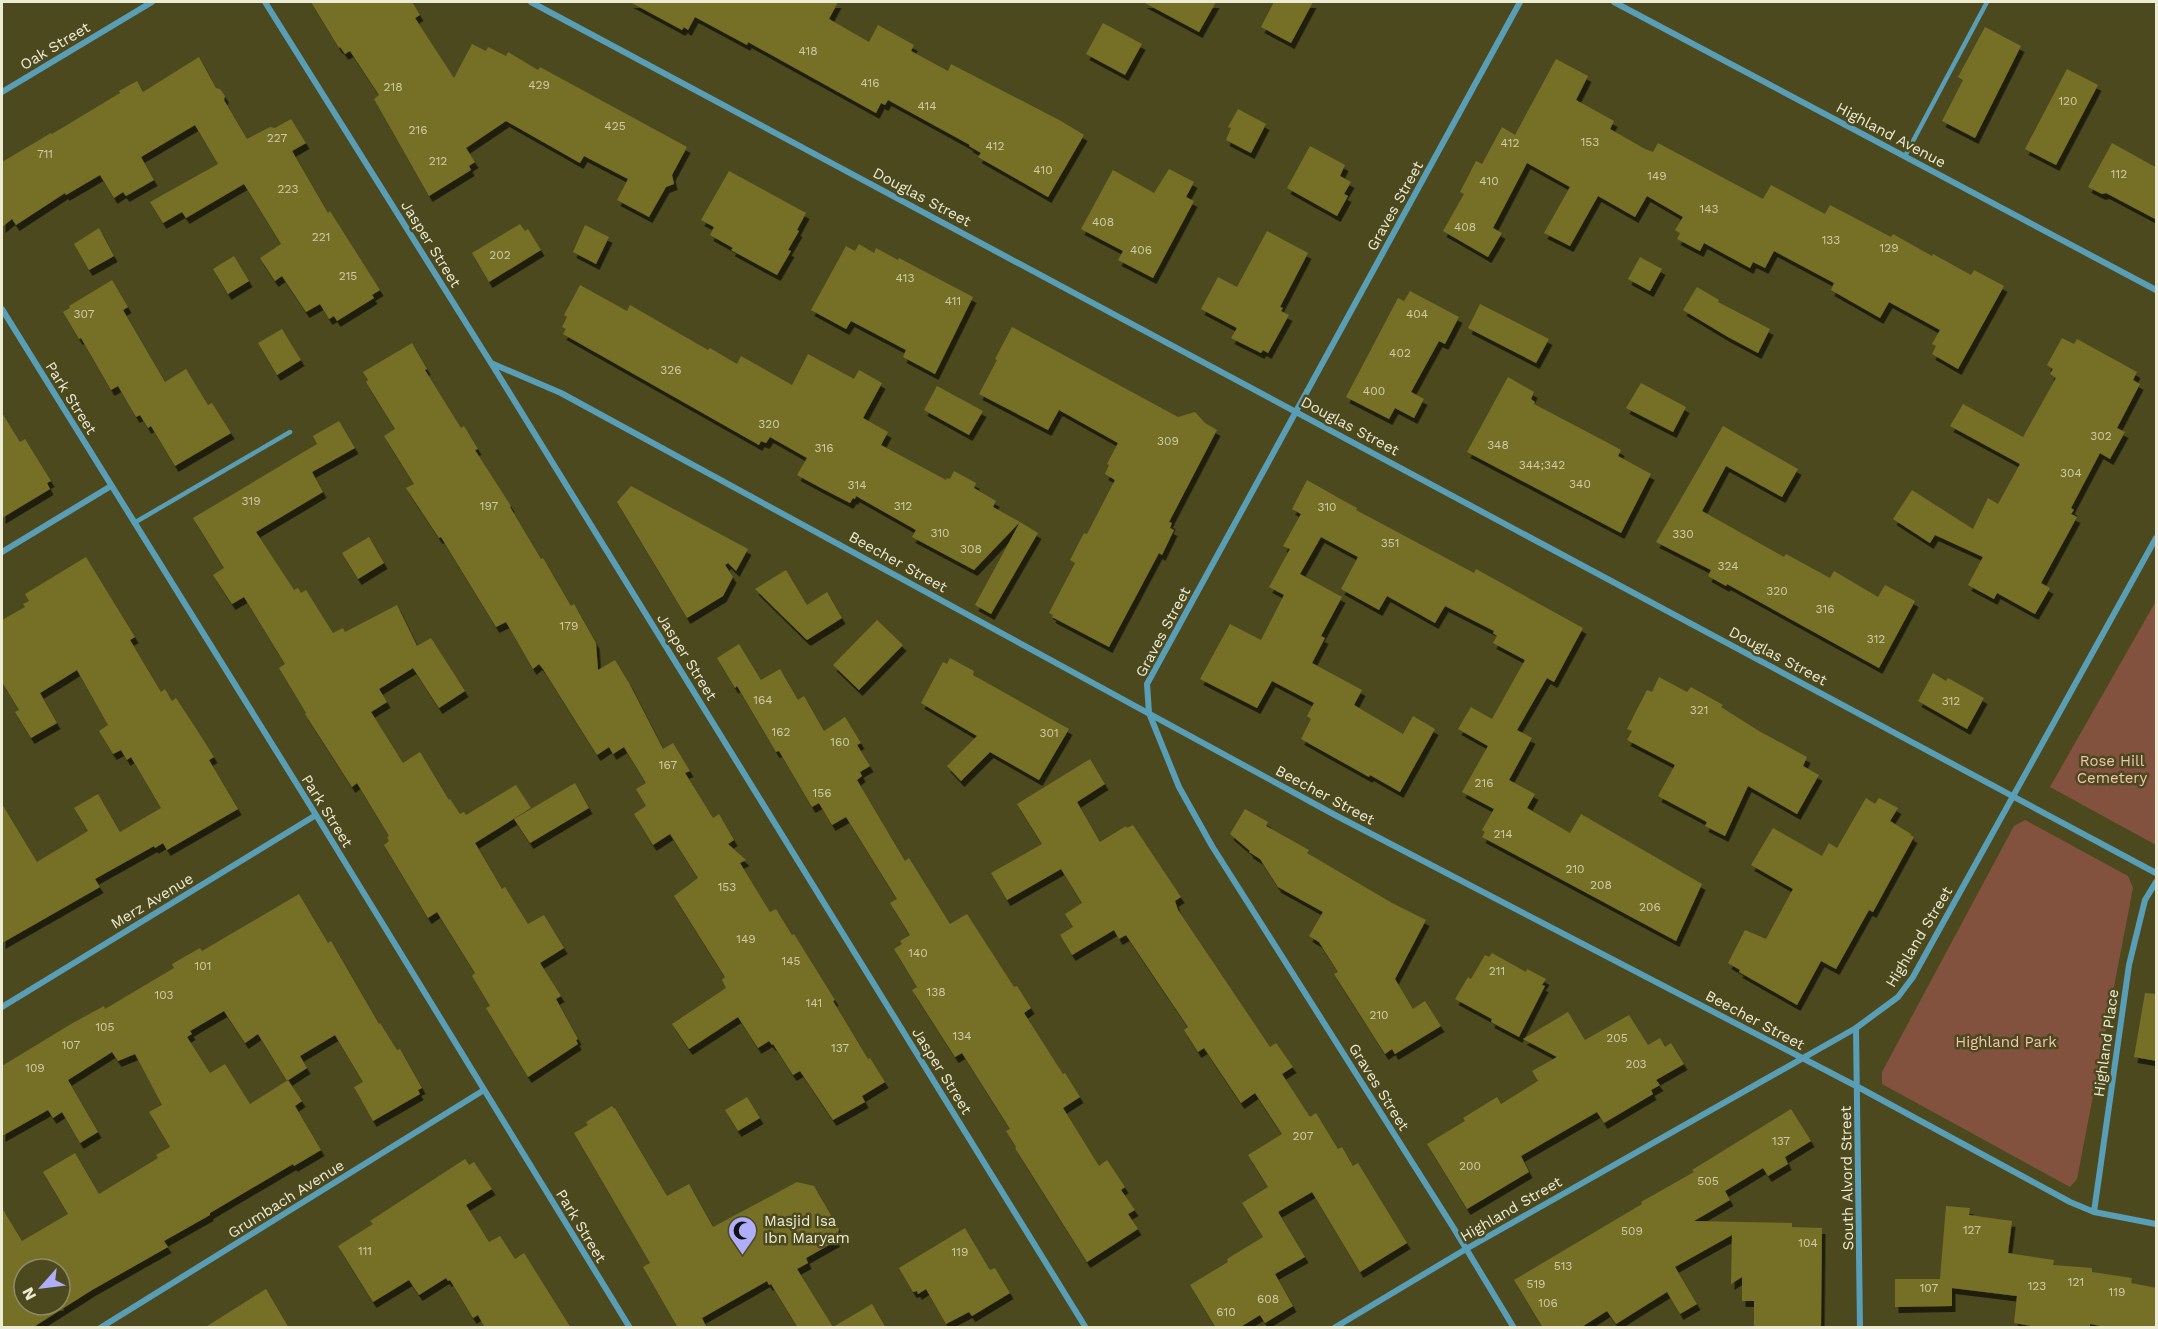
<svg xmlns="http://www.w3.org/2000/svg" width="2158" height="1329" font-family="'Work Sans',sans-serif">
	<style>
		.green { fill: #82523e }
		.building { fill: #766f27; fill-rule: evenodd; filter: url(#shadow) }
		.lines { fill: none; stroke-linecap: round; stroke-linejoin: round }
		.service { stroke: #599eb7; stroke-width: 4.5 }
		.minor { stroke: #599eb7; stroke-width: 6 }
		.labels { text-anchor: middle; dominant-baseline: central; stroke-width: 5; stroke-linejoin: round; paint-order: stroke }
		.number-label { font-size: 12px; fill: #cecca8 }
		.street-label { font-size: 15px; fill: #ecebd3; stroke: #4d491f }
		.park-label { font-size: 15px; fill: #f2c4b1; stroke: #4d491f }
		.poi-label { font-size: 15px; fill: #ecebd3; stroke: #4d491f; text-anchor: start }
	</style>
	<defs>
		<filter id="shadow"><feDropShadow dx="3.5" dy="6" stdDeviation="0" flood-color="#0009"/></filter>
	</defs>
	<rect width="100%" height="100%" fill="#4d491f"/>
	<path class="green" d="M2156,601V845L2050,787Z
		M2025,820L2128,876L2133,888L2077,1179L2070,1187L1882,1084V1072L2014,826Z"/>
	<path class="building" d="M311,2H412L420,15L415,18L454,78L472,44L486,51L488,47L506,56L508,52L538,70L540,67L687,147L672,175L674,184L666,187L649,217L617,200L628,179L584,156L580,163L506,121L466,148L475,162L469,166L471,170L429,196L374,99L379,95L350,51L345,54L340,47L339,48Z
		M630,2H838L829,19L869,42L878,25L914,45L911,51L948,71L951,64L1061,121L1084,135L1048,197L978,157L981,153L969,146L970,145L888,100L885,105L881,103L876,113L748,42L747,45L695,17L688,30L684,27L682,30Z
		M1143,2H1216L1199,32Z
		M1274,2H1313L1291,43L1261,27Z
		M1103,23L1142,44L1125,75L1086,54Z
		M1985,27L2021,46L1975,138L1942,121L1963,80L1958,77Z
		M199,57L216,88L220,89L225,96L224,100L247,139L270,127L275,128L291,119L306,143L292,151L328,213L330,211L380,290L372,295L374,298L337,321L334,316L329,319L320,304L306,312L282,276L275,281L260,258L281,244L244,184L186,218L182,212L163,223L150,202L218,164L195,125L141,157L154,180L126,196L123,192L114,198L100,175L66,195L65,193L16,225L12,219L2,227V162L51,133L52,134L120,93L119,91L137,81L143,92Z
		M1556,59L1588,76L1576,100L1614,121L1610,129L1645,149L1653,152L1658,143L1763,199L1771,185L1825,214L1830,205L1891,237L1893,234L1932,256L1933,254L1971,275L1974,270L2004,286L1958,369L1932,354L1936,346L1932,344L1940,330L1889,302L1880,318L1831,290L1834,283L1774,251L1765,268L1753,262L1750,268L1704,243L1700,251L1677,239L1680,233L1675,230L1683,217L1647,196L1635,217L1598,196L1570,246L1544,233L1570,187L1527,163L1493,228L1502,233L1488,257L1443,231L1464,194L1460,192L1476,161L1482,164L1502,127L1515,135Z
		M2067,69L2098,85L2056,165L2025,149Z
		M1238,109L1266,124L1251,153L1226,140L1231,128L1228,127Z
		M2112,143L2157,168V220L2106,193L2102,194L2088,187Z
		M1310,146L1345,165L1340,176L1351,182L1344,194L1348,196L1337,216L1287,188Z
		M1169,169L1194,182L1186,197L1194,201L1153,278L1118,260L1123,251L1081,229L1113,170L1154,193Z
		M729,171L806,213L797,230L799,231L788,250L791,251L777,275L731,250L733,248L710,235L714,227L701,220Z
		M520,224L525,231L528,229L541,250L489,282L472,253Z
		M585,225L609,237L596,264L573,252Z
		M99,228L114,256L89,270L74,244Z
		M1267,231L1308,253L1280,307L1283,308L1281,311L1289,315L1268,353L1263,350L1261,353L1231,338L1237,328L1201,309L1218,277L1237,287Z
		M859,244L874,253L876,248L898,260L899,258L973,297L935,374L903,357L906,350L851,321L846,329L811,310L846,246L855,251Z
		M234,256L249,281L228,294L213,269Z
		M1640,257L1662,269L1650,291L1628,279Z
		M112,280L128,307L123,310L165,382L186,369L208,405L212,403L231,433L175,466L151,426L148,428L140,415L136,417L118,386L111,390L81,338L79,339L63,312L70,308L69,306Z
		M580,285L627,311L630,305L708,350L710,348L737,364L741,356L792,385L808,354L854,379L859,370L882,383L863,418L888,432L881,445L946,480L947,478L950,479L954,471L976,483L974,488L996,501L993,507L1020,522L974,570L912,537L916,530L856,496L855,499L853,498L850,503L821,488L797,475L807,458L770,437L766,443L761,441L759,445L563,334L566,329L562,327L567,317L564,315Z
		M1697,287L1719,300L1718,302L1770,329L1758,353L1728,337L1683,310Z
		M1410,291L1459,317L1445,344L1439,341L1411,392L1424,399L1414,418L1395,408L1389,419L1346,397L1398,298L1404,301Z
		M1480,304L1549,339L1536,363L1468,328Z
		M1012,327L1178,417L1195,412L1205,423L1217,430L1169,522L1172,523L1170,528L1174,530L1162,555L1159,553L1109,647L1052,617L1053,615L1049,613L1075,563L1070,560L1084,533L1087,534L1115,480L1105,474L1109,465L1107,464L1118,443L1059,410L1048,430L979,394L997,360L995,359Z
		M282,329L301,360L277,375L258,343Z
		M2062,338L2074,344L2077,339L2137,372L2133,380L2140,384L2117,428L2125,432L2110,459L2100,453L2071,508L2074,510L2071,514L2077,517L2041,583L2050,588L2035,614L1997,593L1994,599L1968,585L1983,557L1935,535L1930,543L1893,519L1912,490L1973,529L1988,498L1998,504L2020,464L1950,426L1963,404L2023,437L2056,378L2050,374L2053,369L2047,365Z
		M412,343L427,369L425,370L461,428L464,426L478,449L475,450L511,506L510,507L541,559L543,558L571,606L574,604L596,643L598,670L615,660L629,683L663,749L673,743L690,771L685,773L713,818L719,814L734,840L728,844L746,860L740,863L770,912L776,909L792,935L794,934L835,1000L833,1001L868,1059L870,1058L885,1082L862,1096L865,1102L833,1120L800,1071L793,1075L773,1044L772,1045L769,1041L758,1048L738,1017L689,1049L672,1024L726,988L722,980L725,977L674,896L698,878L670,834L653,845L634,814L646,806L636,789L646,783L624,747L613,754L609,747L597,755L543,669L539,664L533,669L506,622L496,627L441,537L439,538L406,488L414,484L384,436L395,429L366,382L368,380L363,372Z
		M1508,377L1534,392L1531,399L1535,402L1534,404L1612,445L1621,450L1618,456L1651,474L1621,533L1467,452Z
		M1641,383L1686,407L1673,432L1626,408Z
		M937,386L983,411L969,435L924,410Z
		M2,413L20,442L25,439L51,481L47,483L50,489L2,518Z
		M339,421L355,448L312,472L323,492L256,532L294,590L298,588L301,593L306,590L333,633L343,628L345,632L397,605L417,646L431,638L465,691L439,708L413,668L379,689L387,702L371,712L403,763L420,752L449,800L450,799L460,814L464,812L466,815L516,785L531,808L475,843L502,889L505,887L528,924L544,915L564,948L540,963L561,996L556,999L578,1039L576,1040L578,1044L528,1077L486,1008L490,1006L472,976L475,973L437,912L428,918L384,845L389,841L387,837L389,836L357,783L352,787L305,714L306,713L279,668L285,664L244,597L232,604L213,575L224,568L193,518L317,444L313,436Z
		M1723,426L1798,469L1782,497L1726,466L1702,511L1784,557L1786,554L1830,578L1834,571L1878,597L1885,585L1915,601L1879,668L1727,584L1726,586L1708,576L1711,570L1656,542Z
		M1307,480L1344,501L1357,508L1356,510L1474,573L1476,569L1583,628L1554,682L1547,678L1517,730L1532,738L1509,780L1535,794L1527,808L1570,833L1581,814L1702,884L1676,941L1482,837L1485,832L1482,830L1494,809L1462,792L1488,746L1458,729L1471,707L1492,719L1525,660L1493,643L1497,636L1493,633L1494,631L1445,606L1435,623L1387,596L1379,610L1341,589L1358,557L1321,537L1300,574L1342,597L1321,636L1325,638L1312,663L1362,690L1354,705L1403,734L1413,716L1435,729L1400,792L1370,775L1369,777L1301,739L1311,719L1307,716L1314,703L1272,681L1257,708L1200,679L1230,624L1261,640L1284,595L1269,587L1290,549L1283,546L1301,514L1292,509Z
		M631,486L748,549L736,571L728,563L725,565L733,577L723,596L687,618L617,502Z
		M1020,522L1038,533L991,614L975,605Z
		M369,537L384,563L358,579L342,553Z
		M86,557L135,637L130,640L161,692L165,689L172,701L176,698L197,730L214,757L209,760L238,809L167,850L163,843L155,848L154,846L95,879L100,887L2,943V804L37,862L88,831L74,808L98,794L120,832L161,808L131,757L127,760L121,750L113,754L99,731L108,725L77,670L40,693L57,723L31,738L15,712L19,710L2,682V620L25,607L23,604L29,601L25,594Z
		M786,570L807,605L827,592L842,618L807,640L755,589Z
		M877,620L903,645L859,690L833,665Z
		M739,644L761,680L780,669L798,700L804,696L824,731L845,717L861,743L857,745L870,766L860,772L862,776L857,780L905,861L909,858L950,924L967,914L1014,987L1017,986L1031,1008L1024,1013L1063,1074L1065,1073L1080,1097L1063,1108L1099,1166L1107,1160L1125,1187L1121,1190L1135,1210L1128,1214L1138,1229L1087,1262L1015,1148L1016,1147L1006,1131L1010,1129L962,1053L955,1057L912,990L917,987L894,949L902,944L900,941L910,935L890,903L897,899L846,817L832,825L819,803L812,807L779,751L776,752L737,686L735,688L717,658Z
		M950,658L974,671L973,675L1069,729L1039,780L990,752L961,781L947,766L977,736L921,703L943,662L947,664Z
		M1933,673L1946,681L1948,678L1984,698L1967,729L1918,701Z
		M1659,677L1687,692L1691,687L1723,705L1721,707L1759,731L1807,757L1803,766L1819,775L1797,814L1748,786L1725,836L1705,826L1707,822L1658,796L1675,765L1627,740L1632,731L1627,729L1647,690L1652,692Z
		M1090,759L1105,784L1077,802L1100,842L1126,826L1127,828L1133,825L1181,897L1175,901L1178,910L1270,1047L1276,1043L1293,1067L1282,1074L1310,1117L1316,1113L1338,1149L1342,1147L1353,1166L1358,1163L1407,1243L1360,1272L1312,1192L1278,1212L1305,1257L1275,1274L1293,1306L1265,1323L1260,1315L1239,1328H1216L1190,1285L1228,1262L1227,1259L1263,1237L1242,1203L1268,1187L1248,1155L1282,1134L1255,1093L1241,1103L1204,1048L1198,1052L1184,1030L1188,1027L1126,935L1119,939L1114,930L1072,955L1060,935L1073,927L1065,914L1082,903L1061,869L1007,900L991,873L1042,844L1017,804Z
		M575,783L589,808L530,843L514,819Z
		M1866,798L1875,804L1879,798L1898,808L1890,821L1911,834L1910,835L1914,837L1873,912L1869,910L1836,969L1821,961L1797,1005L1739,972L1740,970L1728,963L1745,930L1766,939L1793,889L1751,865L1773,828L1822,856L1829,843L1837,848Z
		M1245,809L1268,822L1266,826L1309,850L1307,853L1392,903L1426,920L1395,979L1413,1009L1425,1001L1441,1026L1395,1054L1392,1049L1385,1054L1334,974L1338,972L1319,942L1309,936L1323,912L1278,887L1260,859L1249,852L1250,851L1230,834Z
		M299,894L328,943L331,941L342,960L379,1024L380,1023L397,1050L400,1049L422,1088L418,1090L420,1094L373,1121L354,1087L363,1082L335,1035L300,1056L307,1068L287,1081L258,1034L245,1043L224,1011L190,1031L192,1034L187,1037L210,1073L225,1064L250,1104L288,1080L302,1101L295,1106L321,1150L294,1166L293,1164L210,1213V1215L164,1241L168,1247L92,1290L32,1328H2V1208L22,1241L68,1214L43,1172L75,1153L99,1194L158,1158L156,1155L170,1147L149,1112L162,1105L135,1054L118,1061L112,1052L68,1080L98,1132L80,1143L62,1112L53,1118L48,1110L2,1136V1066L71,1024L104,1006L105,1009L174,968L172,964L200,948L202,951ZM24,1269H60V1305H24Z
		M1492,953L1526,972L1527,969L1546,979L1542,985L1545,986L1519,1037L1491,1022L1492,1019L1455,999L1468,977L1471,979L1485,955L1489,957Z
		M2145,993L2157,994V1061L2134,1057Z
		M1568,1012L1585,1040L1629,1015L1648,1045L1660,1038L1665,1047L1671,1043L1684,1064L1656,1080L1660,1085L1651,1090L1653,1094L1604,1123L1597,1112L1521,1156L1529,1172L1467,1209L1427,1144L1465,1121L1463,1118L1497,1097L1501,1104L1538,1081L1532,1071L1557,1057L1523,1039Z
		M747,1097L760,1118L738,1131L725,1110Z
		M612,1106L614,1109L615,1108L667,1196L689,1184L713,1227L797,1182L814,1186L839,1229L836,1241L806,1258L808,1263L797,1269L833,1327L872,1304L886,1328H798L771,1284L769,1285L767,1281L702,1318L707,1328H678L643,1267L650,1263L574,1133L588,1125L586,1122Z
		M1791,1109L1811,1141L1785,1157L1788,1164L1768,1176L1763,1168L1725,1191L1730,1200L1694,1221L1792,1223V1227L1822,1228L1821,1328H1754V1301H1742V1277L1731,1284L1732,1235L1675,1267L1697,1304L1680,1314L1667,1292L1616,1324L1607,1311L1580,1328H1543L1514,1280L1642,1204L1641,1202L1694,1172L1692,1170Z
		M465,1159L469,1165L474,1162L492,1189L466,1205L489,1242L500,1236L515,1259L524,1253L571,1328H485L478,1315L473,1318L450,1280L448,1281L446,1278L419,1295L409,1280L373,1302L338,1246L373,1224L370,1221Z
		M1946,1206L1970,1208L1969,1215L2012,1221L2008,1253L2054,1260L2053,1265L2092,1268V1272L2132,1278L2131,1283L2157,1288V1328H2111L2090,1324V1328H2043L2014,1323L2017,1296L1952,1288V1306L1895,1307V1279H1940Z
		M965,1228L990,1270L995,1268L1010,1293L972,1316L969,1312L946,1324L926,1289L918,1294L917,1291L913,1292L899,1268Z
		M266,1289L289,1328H204Z"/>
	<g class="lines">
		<path class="service" d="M1905,156L1987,2
			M134,523L290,432"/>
		<path class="minor" d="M265,2L491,363L1086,1328
			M531,2L2156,873
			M1614,2L2156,290
			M2,92L152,2
			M2,309L316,815L630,1328
			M491,363L561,393L1335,815L1858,1087L2070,1202L2094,1212L2156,1224
			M2,552L111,486
			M2,1007L316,815
			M1856,1028L1860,1328
			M2094,1212L2129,965L2145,900L2156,882
			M100,1328L484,1090
			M1334,1328L1466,1249L1856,1028L1898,997L1913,977L2156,538
			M1514,1328L1453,1227L1212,846L1179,787L1149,713L1147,684L1520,2"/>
	</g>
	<defs>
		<symbol id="mosque-pin" viewBox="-11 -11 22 30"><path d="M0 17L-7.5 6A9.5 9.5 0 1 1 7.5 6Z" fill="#afaefa" stroke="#4d491f"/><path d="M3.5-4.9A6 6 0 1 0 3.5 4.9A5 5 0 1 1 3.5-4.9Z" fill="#111"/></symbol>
	</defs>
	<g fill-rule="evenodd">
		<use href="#mosque-pin" x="726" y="1214" width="33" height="45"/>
	</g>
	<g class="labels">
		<g class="number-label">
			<text x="808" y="51">418</text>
			<text x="870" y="83">416</text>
			<text x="539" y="85">429</text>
			<text x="393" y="87">218</text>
			<text x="2068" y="101">120</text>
			<text x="927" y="106">414</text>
			<text x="615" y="126">425</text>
			<text x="418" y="130">216</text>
			<text x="277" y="138">227</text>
			<text x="1590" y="142">153</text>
			<text x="1510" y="143">412</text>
			<text x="995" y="146">412</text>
			<text x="45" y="154">711</text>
			<text x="438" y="161">212</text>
			<text x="1043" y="170">410</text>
			<text x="2119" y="174">112</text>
			<text x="1657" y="176">149</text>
			<text x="1489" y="181">410</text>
			<text x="288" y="189">223</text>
			<text x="1709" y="209">143</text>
			<text x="1103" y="222">408</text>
			<text x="1465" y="227">408</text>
			<text x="321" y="237">221</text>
			<text x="1831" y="240">133</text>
			<text x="1889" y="248">129</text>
			<text x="1141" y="250">406</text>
			<text x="500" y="255">202</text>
			<text x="348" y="276">215</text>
			<text x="905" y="278">413</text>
			<text x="953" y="301">411</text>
			<text x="84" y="314">307</text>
			<text x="1417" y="314">404</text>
			<text x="1400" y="353">402</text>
			<text x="671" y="370">326</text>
			<text x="1374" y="391">400</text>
			<text x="769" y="424">320</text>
			<text x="2101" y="436">302</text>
			<text x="1168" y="441">309</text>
			<text x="1498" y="445">348</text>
			<text x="824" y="448">316</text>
			<text x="1542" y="465">344;342</text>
			<text x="2071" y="473">304</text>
			<text x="1580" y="484">340</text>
			<text x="857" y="485">314</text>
			<text x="251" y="501">319</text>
			<text x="489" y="506">197</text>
			<text x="903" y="506">312</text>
			<text x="1327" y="507">310</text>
			<text x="940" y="533">310</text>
			<text x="1683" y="534">330</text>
			<text x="1390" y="543">351</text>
			<text x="971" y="549">308</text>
			<text x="1728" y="566">324</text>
			<text x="1777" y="591">320</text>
			<text x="1825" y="609">316</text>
			<text x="569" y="626">179</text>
			<text x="1876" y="639">312</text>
			<text x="763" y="700">164</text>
			<text x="1951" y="701">312</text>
			<text x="1699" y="710">321</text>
			<text x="781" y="732">162</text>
			<text x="1049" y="733">301</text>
			<text x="840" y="742">160</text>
			<text x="668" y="765">167</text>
			<text x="1484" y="783">216</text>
			<text x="822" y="793">156</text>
			<text x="1503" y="834">214</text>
			<text x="1575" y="869">210</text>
			<text x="1601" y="885">208</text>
			<text x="727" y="887">153</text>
			<text x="1650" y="907">206</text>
			<text x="746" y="939">149</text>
			<text x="918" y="953">140</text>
			<text x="791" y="961">145</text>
			<text x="203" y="966">101</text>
			<text x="1497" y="971">211</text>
			<text x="936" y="992">138</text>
			<text x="164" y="995">103</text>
			<text x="814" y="1003">141</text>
			<text x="1379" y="1015">210</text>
			<text x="105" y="1027">105</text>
			<text x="962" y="1036">134</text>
			<text x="1617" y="1038">205</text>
			<text x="71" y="1045">107</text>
			<text x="840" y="1048">137</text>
			<text x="1636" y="1064">203</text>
			<text x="35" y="1068">109</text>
			<text x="1303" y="1136">207</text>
			<text x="1781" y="1141">137</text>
			<text x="1470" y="1166">200</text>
			<text x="1708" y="1181">505</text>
			<text x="1972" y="1230">127</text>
			<text x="1632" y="1231">509</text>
			<text x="1808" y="1243">104</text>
			<text x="365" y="1251">111</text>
			<text x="960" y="1252">119</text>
			<text x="1563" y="1266">513</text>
			<text x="2076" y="1282">121</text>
			<text x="1536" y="1284">519</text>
			<text x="2037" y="1286">123</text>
			<text x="1929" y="1288">107</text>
			<text x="2117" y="1292">119</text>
			<text x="1268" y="1299">608</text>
			<text x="1548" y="1303">106</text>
			<text x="1226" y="1312">610</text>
		</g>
		<g class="street-label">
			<text transform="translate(55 46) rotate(-31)">Oak Street</text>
			<text transform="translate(1891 135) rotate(28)">Highland Avenue</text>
			<text transform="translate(922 197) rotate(28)">Douglas Street</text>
			<text transform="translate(1395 206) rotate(-61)">Graves Street</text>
			<text transform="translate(431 244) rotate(58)">Jasper Street</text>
			<text transform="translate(71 398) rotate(58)">Park Street</text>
			<text transform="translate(1350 426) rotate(28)">Douglas Street</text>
			<text transform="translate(898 562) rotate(29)">Beecher Street</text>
			<text transform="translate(1163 632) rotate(-62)">Graves Street</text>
			<text transform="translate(1778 656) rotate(28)">Douglas Street</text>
			<text transform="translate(687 657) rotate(58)">Jasper Street</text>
			<text transform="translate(1325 795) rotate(28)">Beecher Street</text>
			<text transform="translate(327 811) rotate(58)">Park Street</text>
			<text transform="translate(152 901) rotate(-31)">Merz Avenue</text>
			<text transform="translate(1919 937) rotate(-59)">Highland Street</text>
			<text transform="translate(1755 1020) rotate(28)">Beecher Street</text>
			<text transform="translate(2106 1043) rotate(-82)">Highland Place</text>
			<text transform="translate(942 1071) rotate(58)">Jasper Street</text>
			<text transform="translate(1379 1087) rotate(58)">Graves Street</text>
			<text transform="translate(1847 1178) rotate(-91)">South Alvord Street</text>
			<text transform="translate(286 1199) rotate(-32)">Grumbach Avenue</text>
			<text transform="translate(1511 1209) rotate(-30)">Highland Street</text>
			<text transform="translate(581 1226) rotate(59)">Park Street</text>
		</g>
		<g class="park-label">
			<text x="2112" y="761">Rose Hill<tspan x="2112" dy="17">Cemetery</tspan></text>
			<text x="2006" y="1042">Highland Park</text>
		</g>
		<g class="poi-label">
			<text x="764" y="1221">Masjid Isa<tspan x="764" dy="17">Ibn Maryam</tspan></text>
		</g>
	</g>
	<rect width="2158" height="1329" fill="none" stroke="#ecebd3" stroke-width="6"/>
	<g transform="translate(42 1287) rotate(242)"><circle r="28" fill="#4d491f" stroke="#8d8a67" stroke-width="1.5"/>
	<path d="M0-4.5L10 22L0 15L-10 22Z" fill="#afaefa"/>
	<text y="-9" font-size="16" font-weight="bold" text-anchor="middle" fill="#ecebd3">N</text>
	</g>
</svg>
